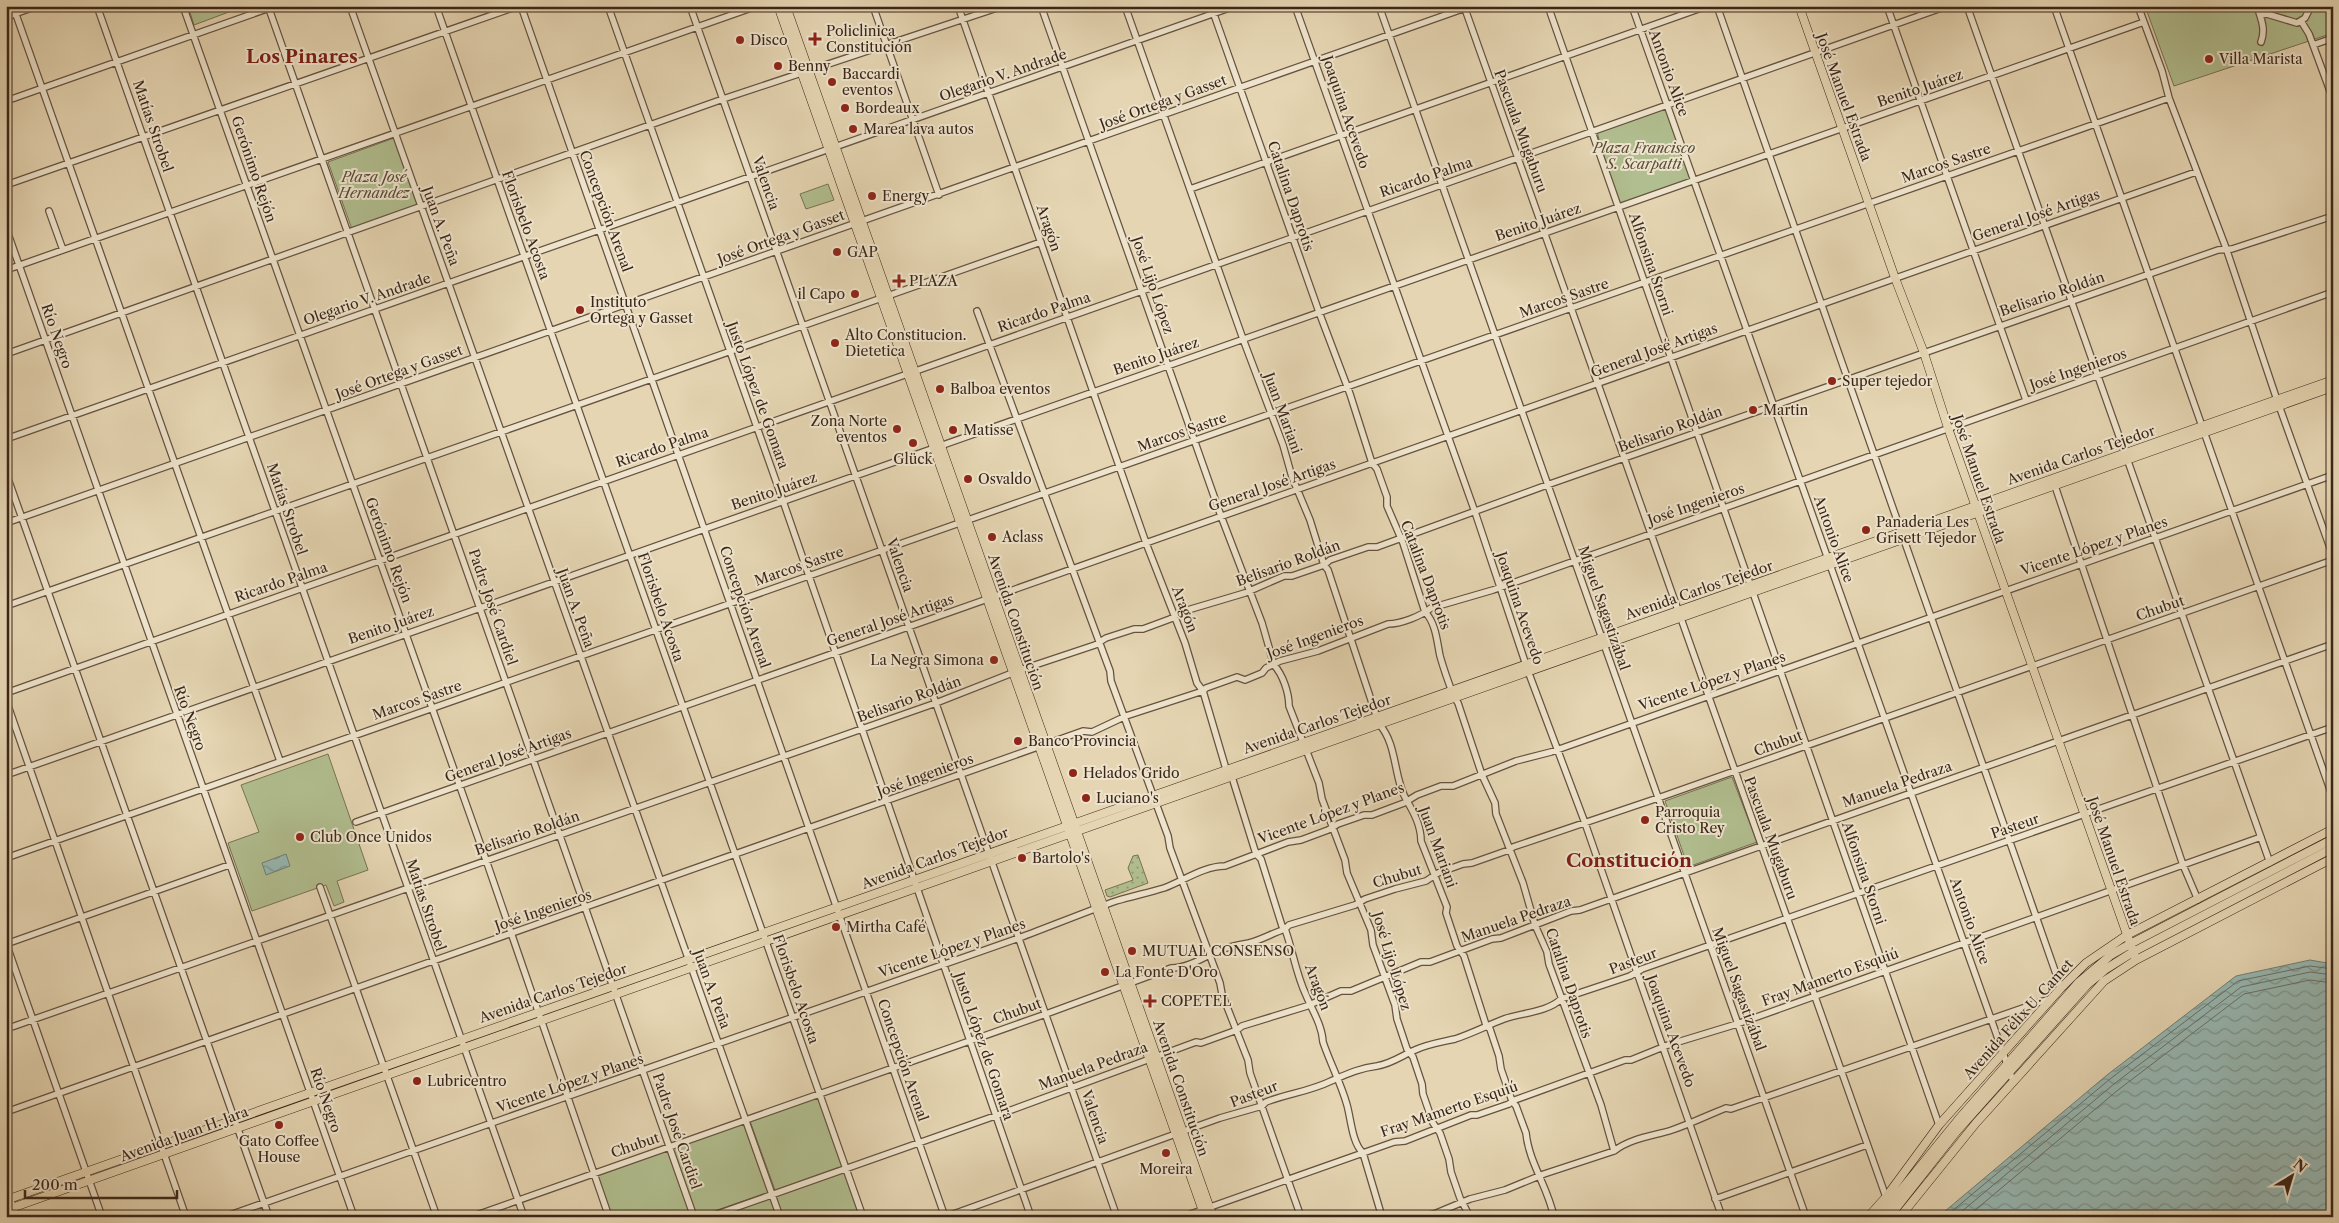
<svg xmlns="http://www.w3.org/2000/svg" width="2339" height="1223" font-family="'Libre Caslon Text',serif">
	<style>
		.grass { fill: url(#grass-dots); stroke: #767254 }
		.park { fill: #b1be8f; stroke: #767254 }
		.water { fill: url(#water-waves); stroke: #727e75 }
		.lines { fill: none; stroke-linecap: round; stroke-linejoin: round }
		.shore { stroke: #696f66; stroke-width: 1 }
		.minor-casing { stroke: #66523f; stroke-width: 8 }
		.major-casing { stroke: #3b2619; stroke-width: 9 }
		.minor { stroke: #eee4cd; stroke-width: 5.5 }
		.major { stroke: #e5d5b2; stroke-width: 8 }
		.poi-dot { fill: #8f2418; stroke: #eee4cd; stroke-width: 2 }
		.labels { text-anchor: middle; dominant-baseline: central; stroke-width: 4; stroke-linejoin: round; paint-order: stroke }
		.poi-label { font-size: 14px; fill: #3b2619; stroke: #eee4cd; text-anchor: start }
		.street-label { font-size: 14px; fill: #3b2619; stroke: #eee4cd }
		.park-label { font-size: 14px; font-style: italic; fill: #584c36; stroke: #eee4cd }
		.district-label { font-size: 19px; font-weight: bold; fill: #7a1f14; stroke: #eee4cd }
	</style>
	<defs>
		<pattern id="grass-dots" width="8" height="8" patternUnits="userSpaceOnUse" patternTransform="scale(1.25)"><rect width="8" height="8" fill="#b1be8f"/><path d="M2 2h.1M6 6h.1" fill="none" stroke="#919a74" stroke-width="1.8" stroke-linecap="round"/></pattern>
		<pattern id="water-waves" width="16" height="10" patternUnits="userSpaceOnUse" patternTransform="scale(1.25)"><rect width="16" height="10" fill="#97b8b3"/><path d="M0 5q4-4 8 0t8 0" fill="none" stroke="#7c9591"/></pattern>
	</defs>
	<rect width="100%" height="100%" fill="#e5d5b2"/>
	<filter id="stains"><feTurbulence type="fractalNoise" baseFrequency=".004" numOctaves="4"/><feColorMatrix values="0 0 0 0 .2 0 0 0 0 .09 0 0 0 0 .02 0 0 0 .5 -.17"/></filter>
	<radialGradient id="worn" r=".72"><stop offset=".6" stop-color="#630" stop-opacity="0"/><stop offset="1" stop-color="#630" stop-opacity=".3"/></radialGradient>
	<path class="grass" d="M1138,855L1148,883L1110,897L1107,896L1105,890L1133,880L1128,868L1133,856Z"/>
	<path class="park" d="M188,6H245L194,25Z
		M2145,6H2333V33L2174,86Z
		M1666,107L1694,180L1618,207L1597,132Z
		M394,138L419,208L353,232L328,162Z
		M828,184L834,200L806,209L800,194Z
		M328,754L368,870L337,881L344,902L334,906L326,885L252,911L228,843L259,832L241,785Z
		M1732,777L1757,842L1688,867L1665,801Z
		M818,1097L842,1166L775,1190L750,1121Z
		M744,1123L769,1192L697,1217L673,1148Z
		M668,1150L692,1217H612L597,1175Z
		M844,1172L860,1217H783L776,1196Z
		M770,1198L777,1217H717Z"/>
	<path class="water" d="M286,854L290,866L266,875L262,863Z
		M2310,960L2333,964V1217H1938L2107,1075L2236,976Z"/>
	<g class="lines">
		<path class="shore" d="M1945,1217L2110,1079L2238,981L2310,966L2333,969
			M1955,1217L2114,1084L2241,987L2310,972L2333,975
			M1967,1217L2118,1090L2244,994L2310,980L2333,983"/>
		<defs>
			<path id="minor" d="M13,6L280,761
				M97,6L524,1217
				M183,6L486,860L609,1217
				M268,6L694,1217
				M350,6L780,1217
				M436,6L863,1217
				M521,6L945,1217
				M608,6L783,501L1031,1217
				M690,6L1117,1217
				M873,6L939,195
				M958,6L1146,543L1185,643L1197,683L1203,691L1226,769L1232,777L1256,854L1261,859L1282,926L1285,929C1293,951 1296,974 1306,995C1312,1010 1322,1025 1323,1042C1330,1063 1341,1083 1347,1105C1351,1119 1352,1143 1363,1153L1382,1217
				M1041,6L1221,516L1262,623L1274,665C1283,675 1289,693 1289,706L1319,783L1322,799L1345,860L1347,873L1371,930L1373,945L1395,1005L1397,1019L1407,1049L1413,1057L1422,1084L1423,1094L1433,1123L1440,1133L1449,1159L1451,1172L1460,1198L1470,1217
				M1125,6L1243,339L1283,445L1292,477L1310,520L1324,565L1328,570L1379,724C1398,745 1393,778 1407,801C1414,813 1421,826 1421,841L1447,907L1446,913L1457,946L1464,956L1486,1025L1490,1029L1499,1056L1501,1069L1512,1101L1516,1106L1526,1133C1529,1163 1548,1187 1554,1217
				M1211,6L1319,312L1350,394L1372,463L1377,469L1387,497V506L1403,543L1425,612C1436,623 1437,642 1440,656C1444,670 1449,684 1454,697L1458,703L1482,775L1495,803L1496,814L1523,883L1535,925L1547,952L1549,964L1601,1105L1614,1151
				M1295,6L1475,512L1528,671L1585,823L1722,1217
				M1379,6L1806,1217
				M1464,6L1886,1197
				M1548,6L1939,1125
				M1632,6L2013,1081
				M1717,6L2061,988
				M1887,6L2026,400
				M1967,6L2270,863
				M2054,6L2333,798
				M2138,6L2162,71L2169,98L2226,248L2277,400L2333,556
				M2257,6C2261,19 2266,29 2261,42
				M2260,15L2267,14L2297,23L2305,18L2311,6
				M6,17L37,6
				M2301,21L2309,34L2333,99
				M2313,45L2333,38
				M6,101L275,6
				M6,185L518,6
				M1190,189L1707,6
				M49,211L63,250
				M6,228L354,1217
				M6,270L757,6
				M977,311L1110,671L1111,681L1168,836L1170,848L1220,983L1222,994L1248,1060L1250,1073L1301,1217
				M6,354L723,99L1003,6
				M6,439L1235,6
				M6,473L269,1217
				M2054,483L2183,865L2198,900
				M6,523L1471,6
				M6,606L1041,242
				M6,693L1947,6
				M6,700L186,1217
				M6,775L2144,22
				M356,822L2196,172
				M6,858L2169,98
				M320,887L437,1217
				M6,943L102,1217
				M6,944L229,865
				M6,1029L936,703L1020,670L1095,645L1106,638L1134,629H1143L1170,619L1181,612L1245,593L1284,576H1292L1324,565L1330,560L1368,547H1377L1547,485L2218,250L2232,249L2333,216
				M6,1112L1083,731L1092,732L1126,716L1203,691L1206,688L1237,677L1245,680L1262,673L1266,668L1280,661L1318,651L1388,624C1401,624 1421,616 1431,608L1493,590L2333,292
				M6,1188L17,1217
				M1715,1199L1867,1145
				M224,1217L1019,938C1051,926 1083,913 1116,901C1132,896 1148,893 1164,888C1183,881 1204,866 1225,866L1288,842L1301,840L1328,830L1338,824L1364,815H1372L1404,803L1417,795L1441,786H1453L1516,761L1551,752L2333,475
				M471,1217L1046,1014L1171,968C1187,968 1201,959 1215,952C1226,947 1237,945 1249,943C1261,940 1273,933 1285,929L1289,925L1355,905L1365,899L1395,889L1426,881L1438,873L1463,864L1472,863L1509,850L1513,847L1658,798L2333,560
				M709,1217L995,1116L1196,1042L1201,1043L1237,1030L1242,1026L1307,1006L1341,991H1351L1421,962H1430L1492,939L1501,938L1571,911L1580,910L2333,644
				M945,1217L1220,1118L1262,1106L1266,1102C1287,1094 1311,1091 1331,1081C1347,1074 1360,1068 1377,1066C1391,1064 1403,1055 1415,1050C1428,1044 1442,1042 1455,1039C1473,1033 1488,1025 1504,1019C1521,1013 1548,1012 1561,999L1630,976L1642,969L2333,727
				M1182,1217L1394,1142L1405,1141L1471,1115H1477L1509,1104L1512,1101L1625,1060H1631L1668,1045L1737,1024L2261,837
				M1419,1217L1434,1214L1470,1199L1505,1190L1544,1174L1614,1151C1631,1138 1653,1136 1672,1130C1690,1124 1708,1115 1726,1108L1731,1109L2052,998"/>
			<path id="major" d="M778,6L1205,1217
				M786,6L1213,1217
				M1799,6L1895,278L1924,353L1948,428L2136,960
				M6,1200L2333,380
				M6,1210L2333,387
				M1868,1217L1886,1197L1939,1125L2061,988L2086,963L2127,935L2333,829
				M1879,1217L1958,1120L2079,982L2111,955L2130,944L2333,839
				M1889,1217L1957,1131L2087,985L2106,969L2133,952L2333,848
				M1900,1217L1976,1123L2104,981L2136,960L2333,858"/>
		</defs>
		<use href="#minor" class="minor-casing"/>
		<use href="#major" class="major-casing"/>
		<use href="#minor" class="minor"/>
		<use href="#major" class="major"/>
	</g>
	<g class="poi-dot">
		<path d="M812.5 31.5h5v5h5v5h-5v5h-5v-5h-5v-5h5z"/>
		<circle cx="740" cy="40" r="5"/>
		<circle cx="2209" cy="59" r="5"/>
		<circle cx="778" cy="66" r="5"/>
		<circle cx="832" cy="82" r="5"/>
		<circle cx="845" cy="108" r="5"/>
		<circle cx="853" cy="129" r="5"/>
		<circle cx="872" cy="196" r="5"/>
		<circle cx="837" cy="252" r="5"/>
		<path d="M896.5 273.5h5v5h5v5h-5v5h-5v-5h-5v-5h5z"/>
		<circle cx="855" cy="294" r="5"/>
		<circle cx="580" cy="310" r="5"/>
		<circle cx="835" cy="343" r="5"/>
		<circle cx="1832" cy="381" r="5"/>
		<circle cx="940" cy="389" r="5"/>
		<circle cx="1753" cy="410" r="5"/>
		<circle cx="897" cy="429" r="5"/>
		<circle cx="953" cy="430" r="5"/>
		<circle cx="913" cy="443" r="5"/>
		<circle cx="968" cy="479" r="5"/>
		<circle cx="1866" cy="530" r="5"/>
		<circle cx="992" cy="537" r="5"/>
		<circle cx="994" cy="660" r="5"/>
		<circle cx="1018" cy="741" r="5"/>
		<circle cx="1073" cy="773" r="5"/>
		<circle cx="1086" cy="798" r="5"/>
		<circle cx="1645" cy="820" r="5"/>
		<circle cx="300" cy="837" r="5"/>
		<circle cx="1022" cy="858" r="5"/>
		<circle cx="836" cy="927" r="5"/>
		<circle cx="1132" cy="951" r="5"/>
		<circle cx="1105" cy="972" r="5"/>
		<path d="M1147.5 993.5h5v5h5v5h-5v5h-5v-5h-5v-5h5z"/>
		<circle cx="417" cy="1081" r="5"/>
		<circle cx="279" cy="1125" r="5"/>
		<circle cx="1166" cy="1153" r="5"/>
	</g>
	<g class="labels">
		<g class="poi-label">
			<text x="826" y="31">Policlinica<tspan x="826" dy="16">Constitución</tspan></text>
			<text x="750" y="40">Disco</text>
			<text x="2219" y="59">Villa Marista</text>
			<text x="788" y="66">Benny</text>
			<text x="842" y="74">Baccardi<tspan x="842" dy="16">eventos</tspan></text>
			<text x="855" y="108">Bordeaux</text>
			<text x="863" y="129">Marea lava autos</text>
			<text x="882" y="196">Energy</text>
			<text x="847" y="252">GAP</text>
			<text x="909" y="281">PLAZA</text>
			<text x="845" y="294" text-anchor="end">il Capo</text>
			<text x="590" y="302">Instituto<tspan x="590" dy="16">Ortega y Gasset</tspan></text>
			<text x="845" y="335">Alto Constitucion.<tspan x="845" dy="16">Dietetica</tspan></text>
			<text x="1842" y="381">Super tejedor</text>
			<text x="950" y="389">Balboa eventos</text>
			<text x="1763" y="410">Martin</text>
			<text x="887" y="421" text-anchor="end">Zona Norte<tspan x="887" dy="16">eventos</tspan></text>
			<text x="963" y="430">Matisse</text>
			<text x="913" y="459" text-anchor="middle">Glück</text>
			<text x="978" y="479">Osvaldo</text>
			<text x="1876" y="522">Panaderia Les<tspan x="1876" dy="16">Grisett Tejedor</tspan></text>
			<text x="1002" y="537">Aclass</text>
			<text x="984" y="660" text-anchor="end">La Negra Simona</text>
			<text x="1028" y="741">Banco Provincia</text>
			<text x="1083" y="773">Helados Grido</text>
			<text x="1096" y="798">Luciano's</text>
			<text x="1655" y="812">Parroquia<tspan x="1655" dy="16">Cristo Rey</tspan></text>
			<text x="310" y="837">Club Once Unidos</text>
			<text x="1032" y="858">Bartolo's</text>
			<text x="846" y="927">Mirtha Café</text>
			<text x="1142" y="951">MUTUAL CONSENSO</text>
			<text x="1115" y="972">La Fonte D'Oro</text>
			<text x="1161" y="1001">COPETEL</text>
			<text x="427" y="1081">Lubricentro</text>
			<text x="279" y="1141" text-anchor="middle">Gato Coffee<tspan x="279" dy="16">House</tspan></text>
			<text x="1166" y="1169" text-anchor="middle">Moreira</text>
		</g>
		<g class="street-label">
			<text transform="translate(1669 73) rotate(70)">Antonio Alice</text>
			<text transform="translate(1003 75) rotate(-19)">Olegario V. Andrade</text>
			<text transform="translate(1920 88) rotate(-19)">Benito Juárez</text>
			<text transform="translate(1844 97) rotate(70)">José Manuel Estrada</text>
			<text transform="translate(1163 102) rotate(-20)">José Ortega y Gasset</text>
			<text transform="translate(1346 112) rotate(71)">Joaquina Acevedo</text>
			<text transform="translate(153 126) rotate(71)">Matías Strobel</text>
			<text transform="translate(1521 131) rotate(70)">Pascuala Mugaburu</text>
			<text transform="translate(1946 163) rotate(-19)">Marcos Sastre</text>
			<text transform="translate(254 169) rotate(71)">Gerónimo Rejón</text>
			<text transform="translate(1426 177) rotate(-19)">Ricardo Palma</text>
			<text transform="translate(766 183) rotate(71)">Valencia</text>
			<text transform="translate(1291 196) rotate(71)">Catalina Daprotis</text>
			<text transform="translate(606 211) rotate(70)">Concepción Arenal</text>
			<text transform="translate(2036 215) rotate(-19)">General José Artigas</text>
			<text transform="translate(1538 222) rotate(-19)">Benito Juárez</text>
			<text transform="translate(526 225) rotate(70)">Florisbelo Acosta</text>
			<text transform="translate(441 226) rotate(70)">Juan A. Peña</text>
			<text transform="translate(1049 228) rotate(71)">Aragón</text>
			<text transform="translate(781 237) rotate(-20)">José Ortega y Gasset</text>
			<text transform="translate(1651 264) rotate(71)">Alfonsina Storni</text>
			<text transform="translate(1153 285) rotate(71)">José Lijo López</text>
			<text transform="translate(2052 294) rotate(-19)">Belisario Roldán</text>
			<text transform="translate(1564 298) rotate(-19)">Marcos Sastre</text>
			<text transform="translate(367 299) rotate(-19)">Olegario V. Andrade</text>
			<text transform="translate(1044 312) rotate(-19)">Ricardo Palma</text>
			<text transform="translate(57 336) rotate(71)">Río Negro</text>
			<text transform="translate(1654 350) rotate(-20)">General José Artigas</text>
			<text transform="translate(1156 356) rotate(-19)">Benito Juárez</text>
			<text transform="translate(2078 369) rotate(-19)">José Ingenieros</text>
			<text transform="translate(399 372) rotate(-20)">José Ortega y Gasset</text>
			<text transform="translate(758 395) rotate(70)">Justo López de Gomara</text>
			<text transform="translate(1283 413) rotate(70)">Juan Mariani</text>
			<text transform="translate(1670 429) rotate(-20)">Belisario Roldán</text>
			<text transform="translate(1182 432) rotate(-19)">Marcos Sastre</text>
			<text transform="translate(662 447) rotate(-19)">Ricardo Palma</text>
			<text transform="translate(2081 455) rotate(-19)">Avenida Carlos Tejedor</text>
			<text transform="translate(1979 479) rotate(71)">José Manuel Estrada</text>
			<text transform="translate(1272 485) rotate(-19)">General José Artigas</text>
			<text transform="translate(774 491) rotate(-19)">Benito Juárez</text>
			<text transform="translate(1696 504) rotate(-19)">José Ingenieros</text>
			<text transform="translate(287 509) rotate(71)">Matías Strobel</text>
			<text transform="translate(1834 539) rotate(70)">Antonio Alice</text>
			<text transform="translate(2094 546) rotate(-19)">Vicente López y Planes</text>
			<text transform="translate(389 550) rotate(70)">Gerónimo Rejón</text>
			<text transform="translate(1288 563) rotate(-20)">Belisario Roldán</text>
			<text transform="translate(900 565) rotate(71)">Valencia</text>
			<text transform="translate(799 566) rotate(-19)">Marcos Sastre</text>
			<text transform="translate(1426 575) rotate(69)">Catalina Daprotis</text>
			<text transform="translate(281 582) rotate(-19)">Ricardo Palma</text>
			<text transform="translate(1699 590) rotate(-19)">Avenida Carlos Tejedor</text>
			<text transform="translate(493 607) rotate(71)">Padre José Cardiel</text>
			<text transform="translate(661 607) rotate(71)">Florisbelo Acosta</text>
			<text transform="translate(745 607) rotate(71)">Concepción Arenal</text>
			<text transform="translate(576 608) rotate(70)">Juan A. Peña</text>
			<text transform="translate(1520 608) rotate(71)">Joaquina Acevedo</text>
			<text transform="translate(1604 608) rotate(71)">Miguel Sagastizábal</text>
			<text transform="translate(2160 608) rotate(-19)">Chubut</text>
			<text transform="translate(1185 609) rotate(69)">Aragón</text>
			<text transform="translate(890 620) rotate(-19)">General José Artigas</text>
			<text transform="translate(1016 622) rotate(71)">Avenida Constitución</text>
			<text transform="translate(391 625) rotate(-19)">Benito Juárez</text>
			<text transform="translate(1315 637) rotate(-20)">José Ingenieros</text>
			<text transform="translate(1712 681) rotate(-19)">Vicente López y Planes</text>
			<text transform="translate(909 699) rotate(-20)">Belisario Roldán</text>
			<text transform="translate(417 700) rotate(-19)">Marcos Sastre</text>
			<text transform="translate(190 718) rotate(70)">Río Negro</text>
			<text transform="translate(1317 724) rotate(-19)">Avenida Carlos Tejedor</text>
			<text transform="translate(1778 743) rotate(-20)">Chubut</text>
			<text transform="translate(508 755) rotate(-20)">General José Artigas</text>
			<text transform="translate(925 775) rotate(-20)">José Ingenieros</text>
			<text transform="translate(1897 784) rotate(-19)">Manuela Pedraza</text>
			<text transform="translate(1331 813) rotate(-20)">Vicente López y Planes</text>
			<text transform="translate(2015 826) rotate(-19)">Pasteur</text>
			<text transform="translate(527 833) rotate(-19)">Belisario Roldán</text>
			<text transform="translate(1771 838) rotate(70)">Pascuala Mugaburu</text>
			<text transform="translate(1438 847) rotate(70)">Juan Mariani</text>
			<text transform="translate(935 858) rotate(-20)">Avenida Carlos Tejedor</text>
			<text transform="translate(2114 861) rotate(71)">José Manuel Estrada</text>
			<text transform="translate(1864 873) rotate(71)">Alfonsina Storni</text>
			<text transform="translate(1397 876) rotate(-17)">Chubut</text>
			<text transform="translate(426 905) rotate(71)">Matías Strobel</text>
			<text transform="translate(543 910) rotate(-19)">José Ingenieros</text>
			<text transform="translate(1516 919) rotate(-19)">Manuela Pedraza</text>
			<text transform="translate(1970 921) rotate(70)">Antonio Alice</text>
			<text transform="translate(952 948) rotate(-19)">Vicente López y Planes</text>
			<text transform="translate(1392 961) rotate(73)">José Lijo López</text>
			<text transform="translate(1633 961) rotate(-21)">Pasteur</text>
			<text transform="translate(1830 977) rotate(-20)">Fray Mamerto Esquiú</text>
			<text transform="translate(1569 983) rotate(71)">Catalina Daprotis</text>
			<text transform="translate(1318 987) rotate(69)">Aragón</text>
			<text transform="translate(712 989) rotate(70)">Juan A. Peña</text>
			<text transform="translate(796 989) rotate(71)">Florisbelo Acosta</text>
			<text transform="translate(1739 989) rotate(70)">Miguel Sagastizábal</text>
			<text transform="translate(553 993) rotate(-19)">Avenida Carlos Tejedor</text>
			<text transform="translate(1017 1011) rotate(-20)">Chubut</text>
			<text transform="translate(2018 1019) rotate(-48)">Avenida Félix U. Camet</text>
			<text transform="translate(1671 1031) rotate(70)">Joaquina Acevedo</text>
			<text transform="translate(984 1046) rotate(71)">Justo López de Gomara</text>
			<text transform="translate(903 1060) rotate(71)">Concepción Arenal</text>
			<text transform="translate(1093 1066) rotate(-20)">Manuela Pedraza</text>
			<text transform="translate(570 1083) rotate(-19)">Vicente López y Planes</text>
			<text transform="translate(1181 1088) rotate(71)">Avenida Constitución</text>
			<text transform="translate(1254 1094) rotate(-21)">Pasteur</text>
			<text transform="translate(326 1100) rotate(71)">Río Negro</text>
			<text transform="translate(1449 1109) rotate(-19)">Fray Mamerto Esquiú</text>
			<text transform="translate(1095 1117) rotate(71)">Valencia</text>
			<text transform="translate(677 1131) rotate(71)">Padre José Cardiel</text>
			<text transform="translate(184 1134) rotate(-20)">Avenida Juan H. Jara</text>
			<text transform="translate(635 1145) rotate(-19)">Chubut</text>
		</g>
		<g class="park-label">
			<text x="1644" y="148">Plaza Francisco<tspan x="1644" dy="16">S. Scarpatti</tspan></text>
			<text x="374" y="177">Plaza José<tspan x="374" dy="16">Hernandez</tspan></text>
		</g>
		<g class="district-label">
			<text x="302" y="56">Los Pinares</text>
			<text x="1629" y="860">Constitución</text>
		</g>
	</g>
	<rect width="2339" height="1223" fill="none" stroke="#e5d5b2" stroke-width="25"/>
	<rect x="8" y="8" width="2324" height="1208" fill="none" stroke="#3b2619" stroke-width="2.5"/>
	<rect x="12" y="12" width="2314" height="1198" fill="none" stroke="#3b2619"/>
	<g transform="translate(2292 1176) rotate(38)" stroke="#eee4cd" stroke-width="4" paint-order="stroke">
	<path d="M0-4L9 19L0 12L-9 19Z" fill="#3b2619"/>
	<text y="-8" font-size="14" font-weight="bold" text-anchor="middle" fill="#3b2619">N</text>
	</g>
	<path d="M25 1190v8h152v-8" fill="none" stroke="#3b2619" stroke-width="2.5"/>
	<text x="32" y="1190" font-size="15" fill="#3b2619" stroke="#eee4cd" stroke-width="4" paint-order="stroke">200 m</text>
	<rect width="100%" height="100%" filter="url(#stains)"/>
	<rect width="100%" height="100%" fill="url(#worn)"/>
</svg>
